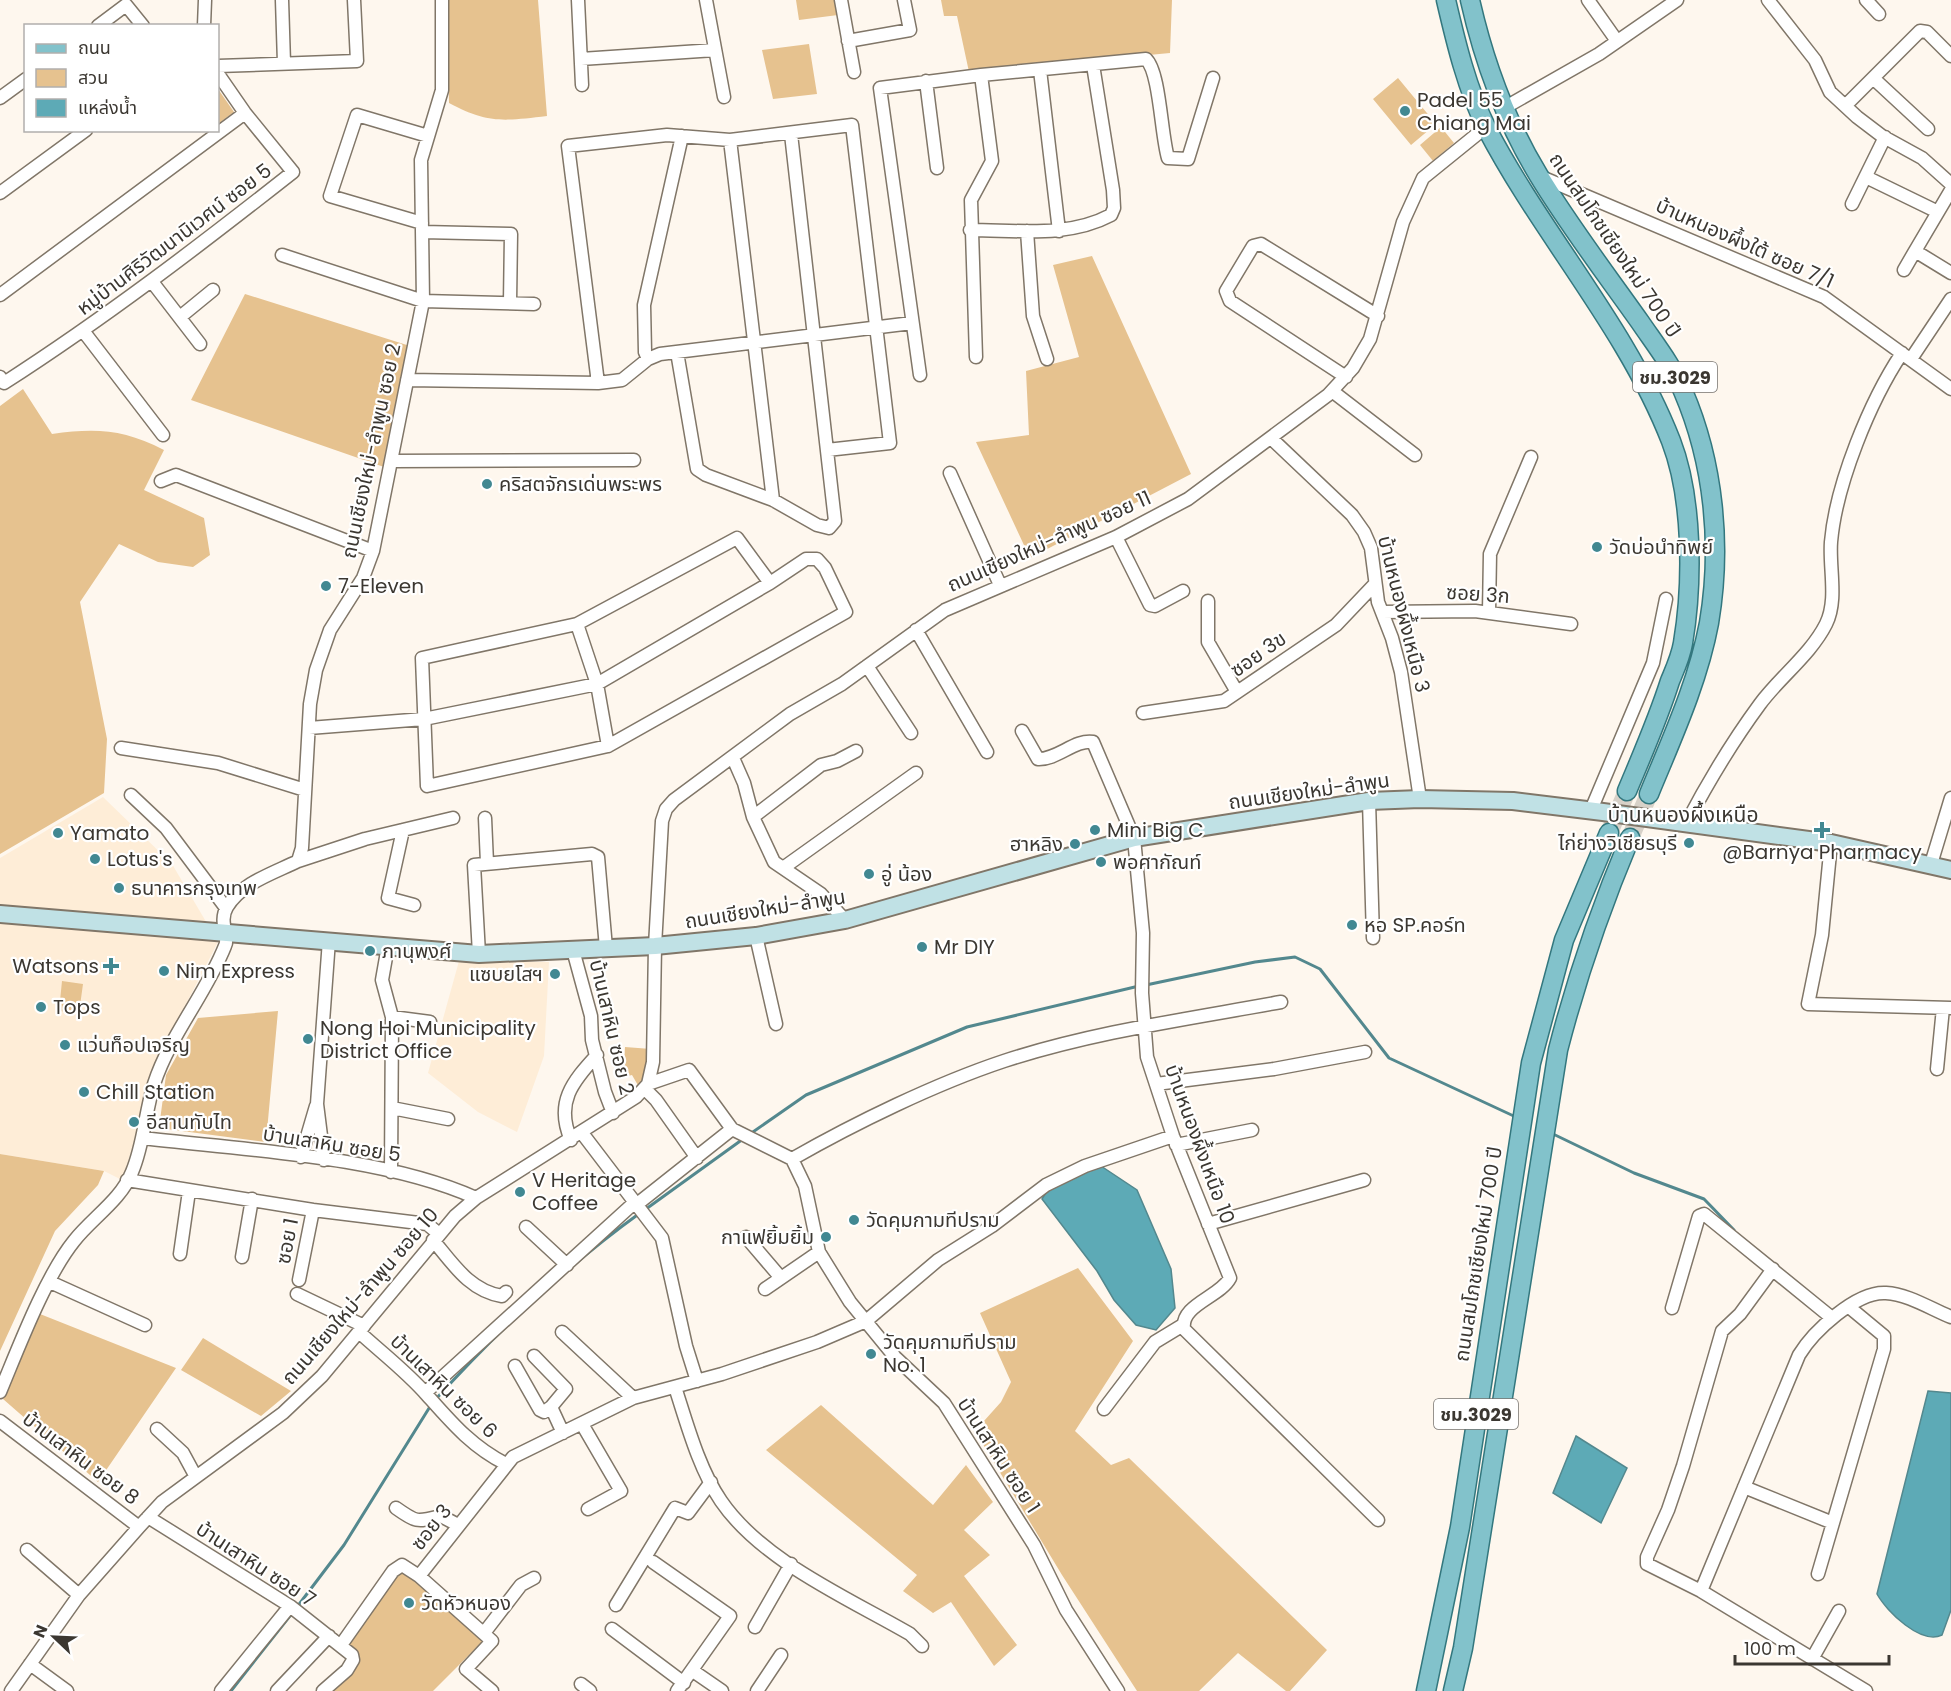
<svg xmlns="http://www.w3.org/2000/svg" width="1951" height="1691" font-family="Poppins,'Noto Sans Thai',sans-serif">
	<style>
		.built { fill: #feedd7 }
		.green { fill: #e6c28f }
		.water { fill: #5daab6; stroke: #53888e; stroke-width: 1.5 }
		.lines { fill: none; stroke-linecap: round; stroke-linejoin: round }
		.stream { stroke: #53888e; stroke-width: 3 }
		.primary-tunnel { stroke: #d7d1c8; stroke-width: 18; stroke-dasharray: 18 9; stroke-linecap: butt }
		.street-casing { stroke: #807668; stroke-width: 15 }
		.secondary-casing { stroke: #807668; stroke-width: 20 }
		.primary-casing { stroke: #33777e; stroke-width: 21 }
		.street { stroke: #fff; stroke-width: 12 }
		.secondary { stroke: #c0e1e5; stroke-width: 16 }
		.primary { stroke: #82c2cb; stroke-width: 18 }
		.poi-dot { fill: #418892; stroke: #fff; stroke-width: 2 }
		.labels { text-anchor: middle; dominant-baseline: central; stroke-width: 4.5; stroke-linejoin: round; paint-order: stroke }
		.shield { fill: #fff; stroke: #76736f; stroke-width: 1.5 }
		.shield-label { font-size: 18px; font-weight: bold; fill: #3b3731 }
		.poi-label { font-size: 20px; fill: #3b3731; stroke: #fff; text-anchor: start }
		.street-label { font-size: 20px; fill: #3b3731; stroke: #fff }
		.neighbourhood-label { font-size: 21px; fill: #3b3731; stroke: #fff }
	</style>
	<rect width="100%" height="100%" fill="#fef7ee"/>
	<path class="built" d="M103,797L172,864L218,942L150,1074L142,1117L122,1180L104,1171L0,1154V858Z
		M459,961L549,962L544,1056L517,1132L478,1112L428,1073Z"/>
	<path class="green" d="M447,0H538L547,116C504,121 488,124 449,103Z
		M796,0H835L838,15L799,20Z
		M941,0H1172L1170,53L969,72L957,16H944Z
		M809,44L817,94L773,99L762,50Z
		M1398,78L1436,124L1411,145L1373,99Z
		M218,89L234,112L218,124Z
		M1441,127L1454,143L1433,161L1420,145Z
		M1092,256L1191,474L1030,558L976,442L1029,435L1026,371L1079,357L1053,265Z
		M245,294L410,346L384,467L191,400Z
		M23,389L52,434C96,428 123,429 164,450L144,490L204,518L210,555L193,567L158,562L119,544L80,602L107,739L104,793L0,854V406Z
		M62,981L83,984L79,1013L59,1011Z
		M278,1011L266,1142L159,1128L166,1075L198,1018Z
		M625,1047L651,1049L653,1076L639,1087L632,1075L628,1076L624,1066Z
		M0,1154L104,1171L98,1185L55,1231L0,1351Z
		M1078,1268L1133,1341L1075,1431L1111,1465L1129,1458L1327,1650L1290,1691H1286L1238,1653L1199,1691H1137L1062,1575L975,1431L1001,1402L1011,1382L980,1313Z
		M40,1314L176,1368L98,1482L3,1399Z
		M203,1338L291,1391L261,1416L181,1370Z
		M821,1405L933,1505L966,1465L993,1502L964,1530L990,1555L964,1576L1017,1645L994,1666L951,1602L933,1613L903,1591L917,1575L766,1450Z
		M401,1569L484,1640L433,1691H329L358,1663L346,1645Z"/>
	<path class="water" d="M1101,1166L1137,1190L1171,1269L1175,1308L1156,1330L1136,1325L1114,1300L1097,1271L1042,1199L1050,1186Z
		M1928,1391L1951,1393V1610L1942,1635C1921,1645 1887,1612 1877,1594Z
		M1576,1436L1627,1468L1601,1523L1553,1493Z"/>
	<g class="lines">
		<path class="stream" d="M1146,985L1255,962L1295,957L1320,969L1389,1058L1518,1118
			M1551,1133L1634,1173L1704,1199L1734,1230
			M750,1134L806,1095L967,1027L1139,986
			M646,1209L743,1139
			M435,1400C495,1334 568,1265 640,1213
			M297,1607L344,1545L431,1405
			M231,1691L293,1612"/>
		<path class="primary-tunnel" d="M1609,833L1627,791
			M1630,838L1649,794"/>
		<defs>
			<path id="street" d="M282,0L284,63
				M578,0L582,85
				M706,0L724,97
				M841,0L854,72
				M1588,0L1617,41
				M1768,0L1815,60L1830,92L1857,117L1882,136L1922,158L1951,184
				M1866,0L1879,14
				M98,26L126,5L143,26
				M204,26L205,0
				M848,41L910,30L904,0
				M581,59L715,50
				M218,66L357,61L354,0
				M1040,70L1059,231
				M1873,78L1928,129
				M926,81L937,168
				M0,98L26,79
				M1845,106L1920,31L1927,32L1951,56
				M1504,108L1599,54L1677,0
				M730,140L773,500
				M1539,176L1824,297L1951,389
				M1866,177L1938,212
				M1951,190L1915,251L1951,273
				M0,193L86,130
				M1852,204L1885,137
				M422,223L330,196L357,115L428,136
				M970,230C1018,230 1068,238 1111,215L1114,208L1113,190L1093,65
				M1027,231L1033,316L1047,359
				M423,232L511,234L510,303
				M282,255L423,301L534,304
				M1904,270L1915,251
				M153,283L200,344
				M0,295L245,113
				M180,317L213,290
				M84,332L163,435
				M677,352L697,469L706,475L773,500L817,525L829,528L835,521L791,134
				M976,357L971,200L992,161L981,75
				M648,359L645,352L644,305L682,136
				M1911,359L1951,299
				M920,375L880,88L981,75L1146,59C1160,72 1161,135 1168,158L1188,159L1213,78
				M0,377L4,383C105,318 199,246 293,172L245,113L218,74
				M1346,377L1230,301L1226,291L1253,246L1261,244L1378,316
				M407,380L598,383L622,380L648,359L660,354L912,323
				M598,383L568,146L667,135L730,140L852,125L890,443L827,450
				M1332,391L1415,455
				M1272,439L1352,515L1364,532L1371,548L1378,602L1392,638L1401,672L1420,799
				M393,461L634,460
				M950,473L1000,585
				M161,481L176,475L373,551
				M1116,537L1150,605L1155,606L1183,591
				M1208,601V642L1237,692
				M1382,612L1475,611L1571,624
				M1489,612L1490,554L1531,457
				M577,624L597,684L608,746
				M916,630L987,752
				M867,666L911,733
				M1143,713L1224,701L1336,625L1375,584
				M309,728L424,719L597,684L770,583L806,559H817L825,568L846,612L608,746L427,786L422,658L577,624L737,538L770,583
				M1022,731L1038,759C1057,760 1075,739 1093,742L1134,838L1143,933L1142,993L1147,1057L1173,1136L1230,1278C1220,1297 1180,1305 1184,1329L1378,1520
				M121,748L218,763L305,790
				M733,758L744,783L753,817L774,862L821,894L845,920
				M131,795L166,828L226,908
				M1369,801L1373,938
				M1591,810L1653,663L1666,599
				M753,817L821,765L837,761L856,751
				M485,818L487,863
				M1686,824C1708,782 1732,742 1760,704C1780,677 1811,654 1826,624C1838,600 1829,568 1831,542C1836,484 1870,401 1902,353
				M403,830L388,898L414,905
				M1831,843L1822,935L1808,1004L1951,1008
				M298,861L365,839L453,818
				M1931,864L1951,798
				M783,868L916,773
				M756,936L776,1024
				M388,946L382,980L392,1017L391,1172
				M573,950L591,1016L592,1040L605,1092L613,1113
				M479,954L474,865L592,854L598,857L606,948
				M392,1017L430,1022
				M1937,1069L1943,1008
				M648,1084L689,1070L732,1129L792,1159L805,1186L819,1252L850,1302L895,1357L944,1403L1034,1545L1066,1610L1118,1691
				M1156,1084L1274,1069L1365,1052
				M645,1089L656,1100L697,1158
				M392,1108L448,1119
				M582,1133L662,1238L686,1346L697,1381
				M142,1138C245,1150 383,1156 476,1198
				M571,1140C555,1103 572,1082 597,1055
				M1176,1145L1252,1130
				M301,1157L316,1106
				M792,1159C855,1123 935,1084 1004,1061C1093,1032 1188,1019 1281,1002
				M324,1160L317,1104L329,940
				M127,1180L313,1210L427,1224L438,1233
				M636,1205L732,1129
				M1208,1224L1364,1180
				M526,1227L567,1265
				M746,1237L781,1278
				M433,1240C453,1264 470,1291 502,1296L506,1292
				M180,1254L189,1191
				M242,1257L252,1199
				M1773,1269L1740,1314L1722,1331L1683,1466L1668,1510L1647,1557V1564L1701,1591L1866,1691
				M299,1280L313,1210
				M50,1282L145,1325
				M765,1289L819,1252
				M297,1294L364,1326
				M1672,1308L1699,1216L1704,1214L1832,1318
				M359,1332C382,1353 407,1372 427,1395C451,1422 472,1447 506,1464
				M562,1332L633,1398
				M534,1356L566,1389L551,1407L563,1433
				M515,1366L540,1410L544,1412L551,1407
				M675,1387C687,1424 699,1469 721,1501C762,1561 848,1598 910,1634L922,1646
				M0,1392C18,1349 45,1277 74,1241C92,1218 121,1200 132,1172C144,1144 145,1112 154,1084C170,1035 206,994 225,946C230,936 218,922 227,907C241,883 274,873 298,861L302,848L310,704L316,670L330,630L363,578L373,551L423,301L421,160L442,90V0
				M425,1393L634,1203
				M1104,1409L1155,1342L1183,1325
				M0,1421L139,1527
				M582,1424L621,1491L588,1509
				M157,1429L183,1453L196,1477
				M1744,1487L1833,1523
				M396,1508C417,1523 417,1522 441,1516L458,1525
				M148,1517L290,1606L352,1655L353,1660L347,1670L323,1691
				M27,1550L79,1595
				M653,1562L730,1616L677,1691
				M1818,1574L1884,1349V1336L1849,1307
				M419,1576L492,1641L466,1669L492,1691
				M1701,1591L1799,1355C1813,1332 1856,1291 1886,1293C1908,1294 1931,1309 1951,1317
				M616,1605L675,1508L688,1513L711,1482
				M755,1627L791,1564
				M612,1629L684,1683
				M484,1633L521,1585L534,1578
				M341,1645L393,1571L402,1565L419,1576L513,1457L633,1398L722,1374L817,1342L866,1321L938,1260L992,1226L1046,1185L1085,1166L1173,1136
				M1812,1659L1839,1611
				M30,1664L67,1691
				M693,1671L722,1691
				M581,1684L590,1691
				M11,1691L79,1595L139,1527L162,1502L283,1413L322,1376L455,1216L476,1198L636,1097L648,1084L653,1062L655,946L662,821L666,809L674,800L790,714L842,684L945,610L1116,537L1188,499L1328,395L1353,368L1370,339L1403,222L1423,178L1486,127
				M221,1691L290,1606
				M277,1691L329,1636
				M757,1691L781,1655"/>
			<path id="secondary" d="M0,914L479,954L655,946L756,936L845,920L1134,838L1369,801L1420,799L1513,801L1603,812L1831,843L1951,870"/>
			<path id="primary" d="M1446,0C1456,43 1467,89 1487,129C1543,236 1627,328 1671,441C1693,498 1693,583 1683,643C1681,656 1675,669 1670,681C1658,719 1642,755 1627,791
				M1470,0C1484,62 1506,122 1539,176C1570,227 1606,274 1640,322C1655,344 1673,367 1683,391C1714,463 1722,546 1709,623C1698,682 1672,738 1649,794
				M1426,1691L1460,1527L1531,1063L1564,940L1609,833
				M1453,1691L1463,1648L1558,1050C1577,976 1601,907 1630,838"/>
		</defs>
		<use href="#street" class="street-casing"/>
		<use href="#secondary" class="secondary-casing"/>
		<use href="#primary" class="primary-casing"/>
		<use href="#street" class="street"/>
		<use href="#secondary" class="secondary"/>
		<use href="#primary" class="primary"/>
	</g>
	<g class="poi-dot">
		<circle cx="1405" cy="111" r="6"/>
		<circle cx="487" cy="484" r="6"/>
		<circle cx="1597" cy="547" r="6"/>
		<circle cx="326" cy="586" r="6"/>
		<circle cx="1095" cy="830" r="6"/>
		<path d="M1819 821h6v6h6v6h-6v6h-6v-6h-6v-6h6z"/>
		<circle cx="58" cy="833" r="6"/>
		<circle cx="1689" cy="843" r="6"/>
		<circle cx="1075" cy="844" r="6"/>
		<circle cx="95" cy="859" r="6"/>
		<circle cx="1101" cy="862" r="6"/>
		<circle cx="869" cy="874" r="6"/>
		<circle cx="119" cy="888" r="6"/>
		<circle cx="1352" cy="925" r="6"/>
		<circle cx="922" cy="947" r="6"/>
		<circle cx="370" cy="951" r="6"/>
		<path d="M108 957h6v6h6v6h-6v6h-6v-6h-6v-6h6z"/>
		<circle cx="164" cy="971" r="6"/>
		<circle cx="555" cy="974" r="6"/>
		<circle cx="41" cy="1007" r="6"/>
		<circle cx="308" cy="1039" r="6"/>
		<circle cx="65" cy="1045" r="6"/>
		<circle cx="84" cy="1092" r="6"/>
		<circle cx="134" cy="1122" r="6"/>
		<circle cx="520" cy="1192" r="6"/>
		<circle cx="854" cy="1220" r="6"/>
		<circle cx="826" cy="1237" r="6"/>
		<circle cx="871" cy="1354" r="6"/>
		<circle cx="409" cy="1603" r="6"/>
	</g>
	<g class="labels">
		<g class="shield">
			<rect x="1633" y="362" width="84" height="30" rx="4.5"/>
			<rect x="1434" y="1399" width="84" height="30" rx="4.5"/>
		</g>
		<g class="shield-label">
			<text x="1675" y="377">ชม.3029</text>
			<text x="1476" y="1414">ชม.3029</text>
		</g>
		<g class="poi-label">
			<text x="1417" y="100">Padel 55<tspan x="1417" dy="23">Chiang Mai</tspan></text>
			<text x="499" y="484">คริสตจักรเด่นพระพร</text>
			<text x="1609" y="547">วัดบ่อนำทิพย์</text>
			<text x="338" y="586">7-Eleven</text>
			<text x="1107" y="830">Mini Big C</text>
			<text x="70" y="833">Yamato</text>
			<text x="1677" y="843" text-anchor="end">ไก่ย่างวิเชียรบุรี</text>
			<text x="1063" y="844" text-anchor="end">ฮาหลิง</text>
			<text x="1822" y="852" text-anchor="middle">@Barnya Pharmacy</text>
			<text x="107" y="859">Lotus's</text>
			<text x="1113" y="862">พอศากัณท์</text>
			<text x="881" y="874">อู่ น้อง</text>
			<text x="131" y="888">ธนาคารกรุงเทพ</text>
			<text x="1364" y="925">หอ SP.คอร์ท</text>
			<text x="934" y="947">Mr DIY</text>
			<text x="382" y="951">ภานุพงศ์</text>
			<text x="99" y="966" text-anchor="end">Watsons</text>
			<text x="176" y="971">Nim Express</text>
			<text x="543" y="974" text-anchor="end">แซบยโสฯ</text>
			<text x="53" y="1007">Tops</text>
			<text x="320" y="1028">Nong Hoi Municipality<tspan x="320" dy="23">District Office</tspan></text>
			<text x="77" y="1045">แว่นท็อปเจริญ</text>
			<text x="96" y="1092">Chill Station</text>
			<text x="146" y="1122">อีสานทับไท</text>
			<text x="532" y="1180">V Heritage<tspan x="532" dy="23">Coffee</tspan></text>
			<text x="866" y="1220">วัดคุมกามทีปราม</text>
			<text x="814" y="1237" text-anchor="end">กาแฟยิ้มยิ้ม</text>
			<text x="883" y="1342">วัดคุมกามทีปราม<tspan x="883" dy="23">No. 1</tspan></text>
			<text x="421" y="1603">วัดหัวหนอง</text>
		</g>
		<g class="street-label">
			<text transform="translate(174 239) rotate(-37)">หมู่บ้านศิริวัฒนานิเวศน์ ซอย 5</text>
			<text transform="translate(1745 243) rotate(24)">บ้านหนองผึ้งใต้ ซอย 7/1</text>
			<text transform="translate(1615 245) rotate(56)">ถนนสมโภชเชียงใหม่ 700 ปี</text>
			<text transform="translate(371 451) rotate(-78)">ถนนเชียงใหม่-ลำพูน ซอย 2</text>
			<text transform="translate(1049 541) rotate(-24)">ถนนเชียงใหม่-ลำพูน ซอย 11</text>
			<text transform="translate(1478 594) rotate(4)">ซอย 3ก</text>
			<text transform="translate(1404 614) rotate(76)">บ้านหนองผึ้งเหนือ 3</text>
			<text transform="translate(1258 654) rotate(-35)">ซอย 3ข</text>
			<text transform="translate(1309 791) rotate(-8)">ถนนเชียงใหม่-ลำพูน</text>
			<text transform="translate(765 909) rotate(-9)">ถนนเชียงใหม่-ลำพูน</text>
			<text transform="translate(612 1027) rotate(77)">บ้านเสาหิน ซอย 2</text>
			<text transform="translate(332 1144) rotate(9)">บ้านเสาหิน ซอย 5</text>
			<text transform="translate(1200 1144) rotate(70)">บ้านหนองผึ้งเหนือ 10</text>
			<text transform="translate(287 1241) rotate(-79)">ซอย 1</text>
			<text transform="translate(1478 1254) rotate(-81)">ถนนสมโภชเชียงใหม่ 700 ปี</text>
			<text transform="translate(360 1296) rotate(-49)">ถนนเชียงใหม่-ลำพูน ซอย 10</text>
			<text transform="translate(444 1386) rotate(44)">บ้านเสาหิน ซอย 6</text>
			<text transform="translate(999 1455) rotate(57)">บ้านเสาหิน ซอย 1</text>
			<text transform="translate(81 1458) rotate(37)">บ้านเสาหิน ซอย 8</text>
			<text transform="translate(431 1527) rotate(-52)">ซอย 3</text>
			<text transform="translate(256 1564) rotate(33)">บ้านเสาหิน ซอย 7</text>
		</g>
		<g class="neighbourhood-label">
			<text x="1683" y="814">บ้านหนองผึ้งเหนือ</text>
		</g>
	</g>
	<rect x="24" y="24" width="195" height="108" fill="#ffffff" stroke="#b1afad" stroke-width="1.5"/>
	<rect x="36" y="44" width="30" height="9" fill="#82c2cb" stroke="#b1afad" stroke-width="1.5"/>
	<text x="78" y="54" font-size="18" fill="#3b3731">ถนน</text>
	<rect x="36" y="69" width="30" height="18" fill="#e6c28f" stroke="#b1afad" stroke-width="1.5"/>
	<text x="78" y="84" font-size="18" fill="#3b3731">สวน</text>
	<rect x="36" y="99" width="30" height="18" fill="#5daab6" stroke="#b1afad" stroke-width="1.5"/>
	<text x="78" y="114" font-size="18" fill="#3b3731">แหล่งน้ำ</text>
	<g transform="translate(54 1637) rotate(293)" stroke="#ffffff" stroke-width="4.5" paint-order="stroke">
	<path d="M0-4.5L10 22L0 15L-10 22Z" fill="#3b3731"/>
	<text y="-9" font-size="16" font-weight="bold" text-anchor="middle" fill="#3b3731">N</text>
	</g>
	<path d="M1735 1655v9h154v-9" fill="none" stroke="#3b3731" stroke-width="3"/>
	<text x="1744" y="1655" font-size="18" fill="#3b3731" stroke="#ffffff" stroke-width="4.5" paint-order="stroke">100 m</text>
</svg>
